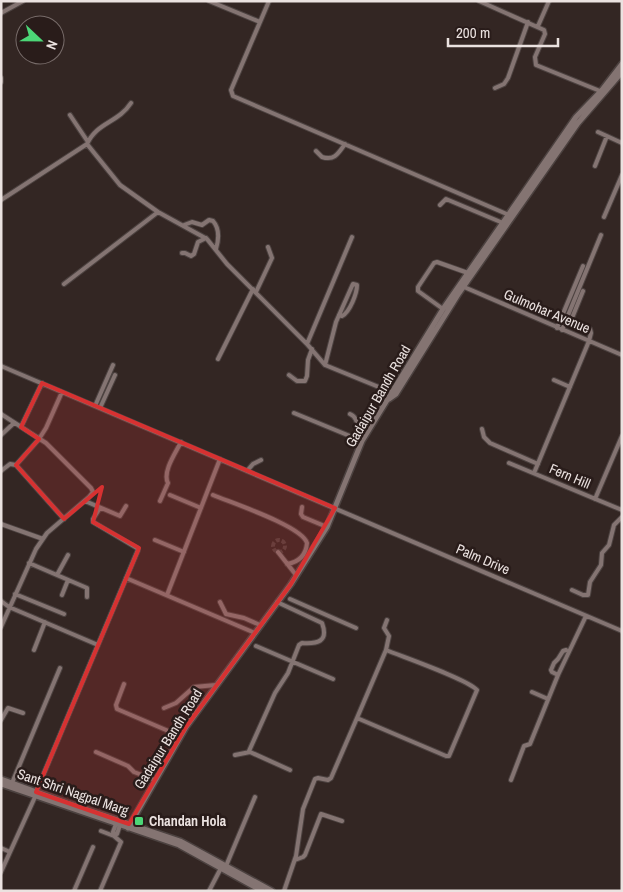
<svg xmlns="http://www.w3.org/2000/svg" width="623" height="892" font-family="'Archivo Narrow',sans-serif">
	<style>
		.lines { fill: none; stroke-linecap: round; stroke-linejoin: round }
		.street-tunnel { stroke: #4f423f; stroke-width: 4; stroke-dasharray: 4 2; stroke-linecap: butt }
		.street-casing { stroke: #4c4240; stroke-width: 6 }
		.secondary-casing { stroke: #4c4240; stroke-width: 8 }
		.street { stroke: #847472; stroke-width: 4 }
		.secondary { stroke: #847472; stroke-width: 5 }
		.marked { fill: #d73131; fill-opacity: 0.2; stroke: #d73131; stroke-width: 4; stroke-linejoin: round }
		.poi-dot { fill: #4cd677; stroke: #291c1a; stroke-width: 2 }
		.labels { text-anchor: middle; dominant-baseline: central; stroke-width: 5; stroke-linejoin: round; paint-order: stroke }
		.street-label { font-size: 14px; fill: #ebe2e0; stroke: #291c1a }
		.poi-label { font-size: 14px; font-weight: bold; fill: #ebe2e0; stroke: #291c1a; text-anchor: start }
	</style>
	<rect width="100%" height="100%" fill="#332623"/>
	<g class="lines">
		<path class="street-tunnel" d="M273 546a6 6 0 1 1 12 0a6 6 0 1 1-12 0Z"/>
		<defs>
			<path id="street" d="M209,1L260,22
				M269,1L231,90L233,96L509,215
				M479,1L544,30L545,34L535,57L536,65L600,91
				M1,13L23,1
				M538,26L549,1
				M1,78V82
				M495,88L504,84L508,78L528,22
				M70,115L88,142
				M598,132L622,143
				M87,144C97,122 118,123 131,103
				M316,151L322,157C334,161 338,154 345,144
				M595,166L607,136
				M1,200L87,144L120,185L158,212L207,239L227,264L307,344L325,365L391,392
				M440,205L446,199L503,223
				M604,217L622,175
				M184,225L192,222L202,225L209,220L213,221C220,229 219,239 216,249
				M182,253H185L191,256L194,254L198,242L206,238
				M64,284L158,212
				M464,287L622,355
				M256,292L272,258L268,247
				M443,309L418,291V287L434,263L437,262L468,273
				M557,328L583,266
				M562,330L601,235
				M307,344L352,237
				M218,359L253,289
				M325,365L336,322L352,286L353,284L357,285C357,293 350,312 342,316L339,315
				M1,366L622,631
				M289,375L297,381H305L307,376L308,360L312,349
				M554,380L570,387
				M95,406L113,365
				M100,408L115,375
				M294,413L362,441
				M1,414L46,443L91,488L93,492L89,497L47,533L36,549L1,627
				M350,414C357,417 357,423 358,431L365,436
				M21,427L42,383
				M482,429L484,437L490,443L538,464
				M1,435L14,423
				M509,463L622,510
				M16,465L39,439L46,428L62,392
				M1,471L10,464L16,465L64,519
				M247,471L253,464L261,460
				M534,473L589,341L591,333L590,329L575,322L572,318L583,291
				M170,495L201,508
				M213,495C232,503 302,526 307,543C306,555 299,562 287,564
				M595,499L622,436
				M85,501L120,516L126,506
				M160,501L168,483C162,472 176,452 181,442
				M302,507L301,514L303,517L327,527
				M1,524L43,539
				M155,540L184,552
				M278,552L296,575
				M29,563L87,588V597
				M57,575L68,555
				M126,578L255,633
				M572,590L583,595H588L590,582L601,565L602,553L609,545L614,525L622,517
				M15,594L64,614
				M62,595L68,580
				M167,595L220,459
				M290,599L356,628
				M1,601L9,607L98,645
				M220,602L226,614L244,618L260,625
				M256,646L333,679
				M34,650L45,622
				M386,650L389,636L384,628L387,620
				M558,675L586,616
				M124,684L116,705L117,709L180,736
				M532,692L548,699
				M164,708L176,703L194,687L216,685
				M1,720L8,708L23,713
				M249,751L275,693L288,673L299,645L302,643C317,644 329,642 322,623L277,602
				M96,752L128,766L134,772L155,780
				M235,755L250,752L290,770
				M511,780L524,746L530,744L558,675L552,672L551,670L554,663L558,659L563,651L566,650
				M12,783L60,668
				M36,792L138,550L137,548L93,522V519L100,508
				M116,824L113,832L115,834H117L120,825
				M101,831L114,836
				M1,848L10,852
				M295,860L303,857L305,855L321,814L342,821
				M226,866L255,797
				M1,872L35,797
				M74,891L93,847
				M100,891L121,842L114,836L115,834
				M209,891L221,868
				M284,891L296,856L303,809L315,779L318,778L328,780L331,778L357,718L446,756H449L477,690C467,679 403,657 386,650L357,718"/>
			<path id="secondary" d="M389,399L396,394L459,293L578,123L622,72
				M1,779L67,803L180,841L272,891
				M1,784L179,845L262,891
				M128,828L186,727L291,584L327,527L362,441L443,309L576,117L602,90L622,64"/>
		</defs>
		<use href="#street" class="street-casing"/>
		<use href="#secondary" class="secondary-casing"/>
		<use href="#street" class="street"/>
		<use href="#secondary" class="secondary"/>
	</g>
	<path class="marked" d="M42,383L335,508L291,584L186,727L129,824L36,792L139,548L93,522L102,487L64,519L16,465L39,439L21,427Z"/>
	<rect class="poi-dot" x="134" y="816" width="10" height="10" rx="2.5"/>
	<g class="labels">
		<g class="street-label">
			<text transform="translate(547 311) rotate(23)">Gulmohar Avenue</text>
			<text transform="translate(378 396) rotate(-60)">Gadaipur Bandh Road</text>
			<text transform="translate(570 476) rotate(23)">Fern Hill</text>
			<text transform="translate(483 559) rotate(23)">Palm Drive</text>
			<text transform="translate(168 739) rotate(-58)">Gadaipur Bandh Road</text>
			<text transform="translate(73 792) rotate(19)">Sant Shri Nagpal Marg</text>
		</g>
		<g class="poi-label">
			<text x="149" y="821">Chandan Hola</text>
		</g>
	</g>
	<rect width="623" height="892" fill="none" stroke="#ebe2e0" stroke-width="5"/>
	<g transform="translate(40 40) rotate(112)"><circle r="24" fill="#291c1a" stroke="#776b69"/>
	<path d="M0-4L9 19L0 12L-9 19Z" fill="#4cd677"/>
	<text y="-8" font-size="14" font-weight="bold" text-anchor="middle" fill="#ebe2e0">N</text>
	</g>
	<path d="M448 38v8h110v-8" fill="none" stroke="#ebe2e0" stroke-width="2.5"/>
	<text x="456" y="38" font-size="15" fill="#ebe2e0" stroke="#291c1a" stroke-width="4" paint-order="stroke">200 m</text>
</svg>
